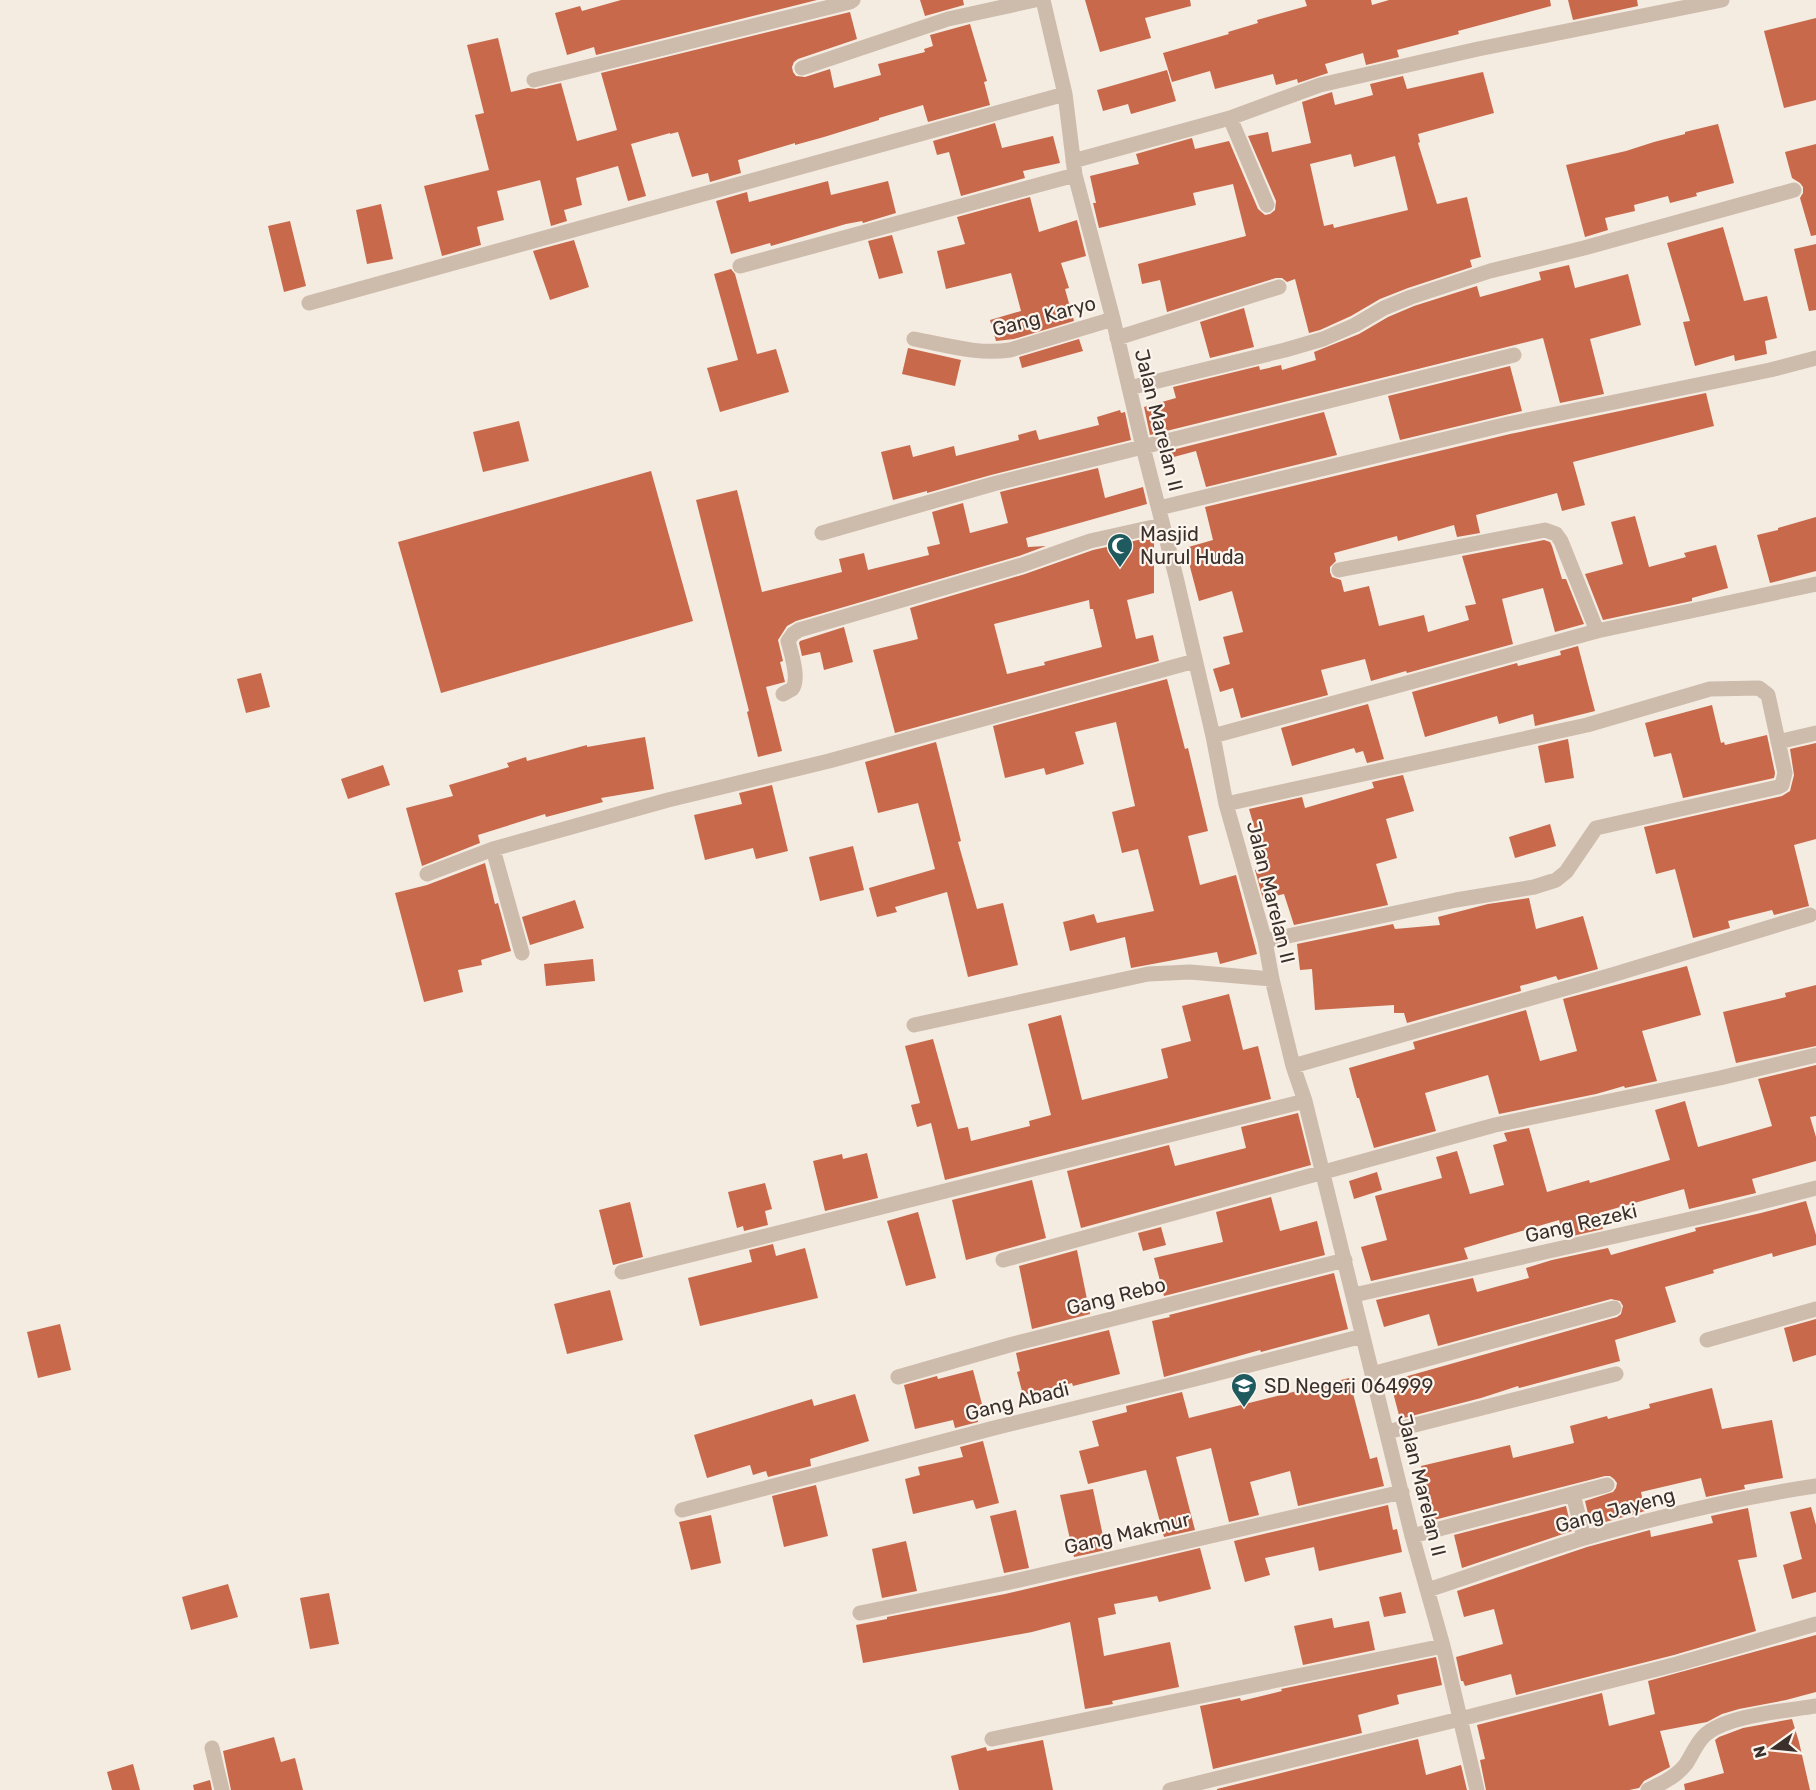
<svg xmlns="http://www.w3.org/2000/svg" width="1816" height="1790" font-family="Rubik,sans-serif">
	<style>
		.building { fill: #c8694b; fill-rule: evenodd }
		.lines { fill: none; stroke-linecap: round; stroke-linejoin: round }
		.street { stroke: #cdbbac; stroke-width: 15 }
		.labels { text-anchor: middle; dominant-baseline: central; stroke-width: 4.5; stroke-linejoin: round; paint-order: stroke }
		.street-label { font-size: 20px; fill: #3b302b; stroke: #fbf5ee }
		.poi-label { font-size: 20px; fill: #3b302b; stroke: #fbf5ee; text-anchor: start }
	</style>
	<rect width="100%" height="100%" fill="#f4ebe1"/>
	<path class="building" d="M621,0H817L596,55L594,47L567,55L555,13L580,6L582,11Z
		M920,0H963L964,5L925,16Z
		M1085,0H1190L1191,6L1145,18L1151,38L1100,52Z
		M1305,0H1371L1372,5L1389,0H1550L1551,6L1458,31L1459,34L1397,50L1399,57L1366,65L1363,53L1325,64L1328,73L1298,83L1297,79L1276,85L1273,74L1215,89L1210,71L1172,82L1163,53L1229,34L1228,32L1258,23L1257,20L1307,6Z
		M1568,0H1637L1638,6L1573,20Z
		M850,12L857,39L798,59L794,62L792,67L793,72L796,76L805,77L830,69L834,88L881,75L878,64L925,52L924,49L933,46L930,35L970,24L987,81L984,82L990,105L928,122L923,105L879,118V120L824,137L795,145V143L738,160L741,173L710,182L708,173L692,177L678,132L670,134V133L631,144L646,196L628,201L618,166L576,178L582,205L564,210L567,221L551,226L540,180L497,191L504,220L477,227L481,245L442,256L424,186L489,170L475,115L484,113L467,45L498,38L511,92L528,88L536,89L561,83L577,141L617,130L601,73Z
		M1816,18V100L1784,108L1764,31Z
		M1167,70L1176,101L1131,114L1128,104L1103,111L1097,90Z
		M1483,72L1494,113L1418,134L1420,142L1418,143L1437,204L1467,197L1481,257L1470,260L1472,267L1408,288L1380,299L1351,316L1320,330L1309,333L1295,279L1287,282L1282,278H1276L1167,312L1160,280L1142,284L1138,264L1246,236L1233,184L1193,193L1196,205L1099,228L1093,203H1096L1090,176L1139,164L1136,154L1192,138L1195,149L1229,141L1258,209L1265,215L1270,214L1275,210L1276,201L1248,136L1268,132L1272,152L1311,143L1302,102L1332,92L1335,105L1373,95L1370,84L1403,76L1407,89ZM1351,154L1354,167L1395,156L1408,210L1334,228L1333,224L1324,226L1310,164Z
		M995,123L1002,148L1053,136L1060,163L1023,171L1025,178L961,196L949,152L937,155L933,141Z
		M1718,124L1734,183L1696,193L1697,196L1670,203L1668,196L1634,205L1635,211L1605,218L1608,230L1585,237L1566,165L1626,151L1654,142L1685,134V132Z
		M1816,144V235L1811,236L1800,198L1803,193V187L1800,183L1792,178L1785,152Z
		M828,181L831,195L888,181L896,213L863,223L862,221L846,224L771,246L770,243L731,254L716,201L747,192L749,202Z
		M1030,197L1039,232L1077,220L1086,256L1061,263L1069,288L1065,289L1074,321L1014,339L996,341L990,320L1021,311L1011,273L946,289L937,251L965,244L957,217Z
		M381,204L393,259L367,264L356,210Z
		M290,221L306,286L284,292L268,226Z
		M1723,227L1744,301L1767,296L1777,338L1765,341L1767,354L1735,361L1734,355L1695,366L1683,322L1690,321L1667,243Z
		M892,235L903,273L879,279L868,241Z
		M574,240L589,287L550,300L533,251Z
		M1816,244V310L1809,311L1794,249Z
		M1569,265L1575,288L1628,274L1641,325L1590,339L1604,394L1560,403L1543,338L1150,435L1144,407L1176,398L1173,387L1259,366L1260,370L1281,365L1282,370L1316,360L1314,352L1359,334L1388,317L1414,306L1477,286L1480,297L1541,280L1539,272Z
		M731,269L735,274L757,354L776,349L789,392L720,412L707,368L738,360L714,274Z
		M1244,308L1254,347L1210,358L1200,322Z
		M1079,339L1083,351L1022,368L1019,357Z
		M908,348L961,360L955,386L902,374Z
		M1510,366L1522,411L1400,440L1388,396Z
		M1706,393L1714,426L1573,462L1585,505L1562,511L1557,493L1476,515L1480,533L1457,537L1454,525L1398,541L1397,536L1334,553L1336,561L1330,567V572L1332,577L1341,580L1344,592L1369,586L1379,626L1424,615L1428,632L1469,620L1465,606L1476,604L1462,556L1544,540L1550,542L1552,546L1562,579H1566L1584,624L1555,632L1543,588L1502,599L1513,644L1407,673L1406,671L1371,681L1365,659L1321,670L1328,695L1241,718L1233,688L1220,692L1213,669L1230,664L1223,637L1243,632L1232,591L1199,601L1185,548L1213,540L1205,507L1510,434Z
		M1120,410L1121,413L1125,412L1131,440L991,475L927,493V491L893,500L881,452L910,445L913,457L954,446L956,456L1019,440L1018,435L1036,430L1039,440L1099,425L1097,417Z
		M1324,412L1337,455L1206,487L1196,451L1170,458L1168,451Z
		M519,421L529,461L483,472L473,432Z
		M1098,468L1105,498L1143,487L1147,504L1026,538L1028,547L1046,546L1019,556L796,621L787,626L778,640L783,661L780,662L785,682L766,687L782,751L758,757L747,712L749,711L696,500L737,490L762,592L842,572L839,559L864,553L868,570L929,555L927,547L940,544L932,512L963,503L970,533L1008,523L1000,492Z
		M651,471L693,621L441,693L398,542Z
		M1635,516L1649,567L1686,557L1684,553L1716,545L1728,588L1692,598V601L1603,620L1585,574L1623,564L1611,522Z
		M1816,517V571L1770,583L1757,535L1778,530V528Z
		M1154,539V593L1127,600L1136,639L1153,635L1159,661L895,733L873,650L918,639L910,608L1025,574L1093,550L1138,540ZM1089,600L1090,609H1093L1102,647L1044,662L1045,665L1007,674L994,624Z
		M844,627L853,662L824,670L820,652L802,656L799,643L800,641Z
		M1578,646L1595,711L1535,726L1533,714L1499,724L1497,716L1425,737L1412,692L1517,663L1518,666L1561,655L1560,651Z
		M261,673L270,707L246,713L237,679Z
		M1167,679L1185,749L1188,748L1208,831L1188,836L1200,885L1236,875L1257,954L1220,964L1217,952L1131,968L1125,937L1070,951L1063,922L1094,914L1097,923L1154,911L1138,849L1122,853L1112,812L1135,806L1116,722L1075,732L1084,764L1046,775L1044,768L1005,778L993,726Z
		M1368,704L1384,759L1367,763L1363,751L1356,753L1354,748L1292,766L1281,728Z
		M1712,705L1721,743L1724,742L1725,745L1767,735L1775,773L1774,778L1683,798L1671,753L1654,757L1645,723Z
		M645,737L654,789L601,798L603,802L546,817L545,814L478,835L480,843L422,866L406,808L453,796L449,785L509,767L507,763L526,757L527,761L587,745V747Z
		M1568,739L1574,778L1545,783L1538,746Z
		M936,742L961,841L958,842L977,909L1003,903L1018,965L968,977L947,892L895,907L897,912L877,917L869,888L935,869L918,803L878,813L865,762Z
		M1816,743V839L1794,845L1809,906L1774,915L1772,910L1728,921L1730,928L1693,938L1675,869L1656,874L1644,827L1782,796L1790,791L1794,775L1790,749Z
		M383,765L390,785L348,799L341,779Z
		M1403,775L1414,811L1386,819L1397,858L1376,864L1388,905L1294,925L1284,894L1263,899L1255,870L1266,867L1249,809L1302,797L1305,808L1374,788L1372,782Z
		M772,785L788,851L756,859L753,848L705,860L694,815L742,804L739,793Z
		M1550,824L1556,846L1515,858L1509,837Z
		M853,846L864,890L820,901L809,857Z
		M485,863L495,904L498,903L511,951L481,960L482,965L458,970L463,992L424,1002L395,893L427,885Z
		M1529,898L1536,929L1583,916L1598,969L1558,980L1556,976L1520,986L1521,991L1407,1023L1404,1013H1394V1005L1315,1010L1312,969L1300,970L1297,944L1393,924L1395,929L1440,925L1438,917L1488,904Z
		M575,900L584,928L530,945L522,917Z
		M593,959L595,981L546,986L544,964Z
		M1687,966L1701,1015L1642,1031L1657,1081L1625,1088L1624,1086L1596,1094L1499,1114L1488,1075L1425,1093L1436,1131L1374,1148L1359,1098H1357L1349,1068L1415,1049L1413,1042L1526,1010L1540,1061L1577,1051L1563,999Z
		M1816,985V1046L1736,1063L1723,1012L1786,997L1785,993Z
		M1229,994L1243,1050L1258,1046L1271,1099L945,1180L931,1123L917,1127L911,1105L920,1103L905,1046L933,1039L958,1129L968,1127L971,1141L1030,1126L1029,1121L1051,1115L1028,1024L1061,1015L1082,1100L1168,1078L1161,1049L1191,1041L1182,1006Z
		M1816,1065V1116L1810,1117L1816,1137V1161L1752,1179L1756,1193L1689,1209L1684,1189L1599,1213L1603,1229L1564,1238L1559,1220L1464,1248L1468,1259L1371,1281L1361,1247L1387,1240L1375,1196L1442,1178L1436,1157L1457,1151L1470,1194L1504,1185L1493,1145L1507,1141L1504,1133L1529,1128L1547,1192L1589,1180L1590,1183L1670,1160L1655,1110L1685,1101L1698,1147L1772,1126L1758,1079Z
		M1298,1113L1311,1165L1081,1228L1067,1171L1169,1145L1175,1166L1246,1148L1241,1127Z
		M867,1153L878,1198L825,1211L813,1161L842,1154L843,1159Z
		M1377,1172L1382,1190L1354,1199L1349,1181Z
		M1032,1180L1046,1238L966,1260L952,1200Z
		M765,1183L772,1209L765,1211L768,1225L744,1231L743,1226L737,1228L728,1192Z
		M1271,1197L1280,1231L1317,1221L1325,1255L1164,1296L1154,1258L1223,1242L1216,1212Z
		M1806,1201L1816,1235V1245L1773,1257L1772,1253L1713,1270L1714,1273L1665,1287L1676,1322L1615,1340L1620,1361L1519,1388L1518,1386L1481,1398L1400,1419L1390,1381L1617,1317L1621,1314L1623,1306L1620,1301L1611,1299L1438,1346L1429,1314L1384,1327L1376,1300L1473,1278L1477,1292L1529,1278L1526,1268L1552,1260L1608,1248L1611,1255L1696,1231L1695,1228L1761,1213Z
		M630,1202L643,1257L613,1265L599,1210Z
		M918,1212L936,1278L906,1286L887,1221Z
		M1161,1227L1166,1245L1143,1251L1138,1233Z
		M773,1244L776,1256L805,1248L818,1298L700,1326L688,1278L752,1262L749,1250Z
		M1077,1250L1090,1314L1032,1329L1019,1266Z
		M1334,1273L1348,1329L1261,1352L1260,1350L1164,1377L1152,1321L1170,1317L1169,1315Z
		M610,1290L623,1340L567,1354L554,1304Z
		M1816,1319V1355L1793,1362L1784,1328Z
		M60,1324L71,1370L38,1378L27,1332Z
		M1109,1330L1120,1374L1073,1386L1072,1383L1023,1395L1017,1372L1020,1371L1016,1353Z
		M973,1370L983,1408L975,1410L978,1422L955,1428L953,1420L915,1429L904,1385L937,1376L938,1379Z
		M1349,1378L1370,1459L1377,1457L1384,1486L1298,1506L1290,1471L1250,1482L1259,1515L1229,1522L1211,1448L1176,1457L1195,1530L1164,1537L1146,1470L1088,1484L1079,1451L1099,1446L1092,1421L1127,1412L1126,1406L1182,1392L1189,1418Z
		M1712,1388L1722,1429L1772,1420L1783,1478L1744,1485L1745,1489L1706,1497L1701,1478L1641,1492L1645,1511L1591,1526L1585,1501L1613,1492L1616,1488L1617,1483L1614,1479L1610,1476H1605L1434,1520L1421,1466L1510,1445L1513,1458L1574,1443L1570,1426L1607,1416L1608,1419L1650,1408L1649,1404Z
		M855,1394L869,1441L810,1459L811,1466L768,1477L766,1471L753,1475L750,1465L707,1478L694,1435L812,1399L814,1406Z
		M983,1441L999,1503L976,1509L973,1500L913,1514L905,1479L920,1475L918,1467L963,1457L960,1447Z
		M816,1485L828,1536L784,1547L772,1496Z
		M1093,1489L1106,1550L1074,1557L1060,1495Z
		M1388,1505L1393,1530L1397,1529L1402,1552L1319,1571L1314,1547L1265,1558L1270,1575L1245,1582L1234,1541Z
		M1566,1506L1572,1531L1462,1568L1454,1535Z
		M1811,1507L1816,1525V1592L1792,1599L1783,1565L1802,1559L1790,1512Z
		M1748,1508L1757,1557L1738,1560L1756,1631L1674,1655L1516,1695L1511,1674L1465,1686L1463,1681H1461L1456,1657L1503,1644L1494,1609L1464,1617L1457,1591L1587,1547L1650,1530L1651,1537L1713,1523L1711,1516Z
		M1016,1510L1029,1568L1004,1573L990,1516Z
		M711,1515L721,1563L691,1570L679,1522Z
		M906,1541L917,1591L882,1598L872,1549Z
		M1200,1548L1211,1589L1159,1602L1157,1596L1114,1604L1116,1614L1098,1618L1104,1656L1170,1642L1179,1687L1112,1701L1113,1704L1085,1709L1070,1622L1032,1632L863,1663L856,1625L887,1619V1617L1005,1594Z
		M228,1584L238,1617L191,1630L182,1597Z
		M1401,1592L1406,1613L1384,1617L1379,1597Z
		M329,1593L339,1644L310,1649L300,1598Z
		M1332,1618L1334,1628L1369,1621L1375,1650L1303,1665L1294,1626Z
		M1816,1635V1692L1786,1700L1739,1709L1722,1714L1707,1722L1660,1731L1670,1767L1644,1781L1639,1788L1629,1790H1486L1480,1760L1485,1759L1477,1725L1602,1693L1609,1726L1655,1714L1648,1681Z
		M1436,1657L1442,1685L1397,1695L1399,1704L1358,1715L1362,1733L1213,1769L1200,1706L1240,1698L1241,1701L1282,1691L1281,1689Z
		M1792,1719L1799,1742L1810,1790H1685L1684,1784L1724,1773L1715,1740L1719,1737L1743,1728Z
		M274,1737L281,1762L295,1758L303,1790H231L223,1751Z
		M1418,1739L1426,1775L1461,1765L1467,1790H1217V1789Z
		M1043,1740L1053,1790H959L951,1756L986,1747L987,1751Z
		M133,1764L140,1790H112L107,1772Z
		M210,1780L212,1790H194L193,1785Z"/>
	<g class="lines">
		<path class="street" d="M1043,0L1065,94L1075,175L1113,319L1143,447L1176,577L1213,736L1226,804L1265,941L1272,979L1293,1066L1305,1101L1412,1536L1443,1646L1477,1790
			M802,68L948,19L1035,0
			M534,80L850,2L853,0
			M1230,118L1267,205
			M1073,161L1230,118L1320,85L1478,49L1722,0
			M740,266L1075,175
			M309,303L1065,94
			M1117,338L1279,287
			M914,339C946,345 978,355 1010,350L1113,319
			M1129,388L1285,350L1323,339L1355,325L1384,308L1411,297L1490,271L1584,248L1794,190
			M1159,508L1508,424L1770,370L1816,358
			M822,533L993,484L1514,355
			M1339,570L1545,530L1556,534L1561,541L1597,631
			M783,694C786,692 789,691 792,689C800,680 791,652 788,641L793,634L799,630L1022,565L1090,541L1162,525
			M1213,736L1597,631L1816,584
			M1778,742L1816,733
			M1226,804L1587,725L1710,689L1759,688L1768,695L1785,773L1782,785L1778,787L1596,828L1566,872L1556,880L1534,887L1456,900L1265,941
			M493,849L522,953
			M427,874L493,849L668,800L829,761L1195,661
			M914,1025L1148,974L1190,972L1272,979
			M1293,1066L1612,975L1810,915
			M1003,1260L1495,1125L1720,1078L1816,1055
			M622,1272L1305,1101
			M1354,1295L1722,1212L1816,1188
			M1707,1340L1816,1309
			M1372,1374L1614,1308
			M898,1377L1013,1344L1345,1260
			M1387,1432L1616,1374
			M1573,1494L1584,1538
			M682,1510L994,1428L1195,1379L1363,1336
			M1412,1536L1607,1485
			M1428,1590C1480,1573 1532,1554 1584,1538C1658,1517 1740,1497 1816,1486
			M860,1613L1006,1583L1402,1492
			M992,1739L1443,1646
			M212,1748L222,1790
			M1170,1790L1460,1719L1677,1664L1816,1624
			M1648,1790C1662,1783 1676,1777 1686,1764C1692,1755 1696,1744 1704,1736C1725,1715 1786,1711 1816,1706"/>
	</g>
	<defs>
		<symbol id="mosque-pin" viewBox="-11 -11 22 30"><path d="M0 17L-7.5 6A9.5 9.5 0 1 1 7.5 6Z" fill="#1f5a5e" stroke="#fbf5ee"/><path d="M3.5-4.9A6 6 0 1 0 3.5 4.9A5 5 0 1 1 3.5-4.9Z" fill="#fff"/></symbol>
		<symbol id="school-pin" viewBox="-11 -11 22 30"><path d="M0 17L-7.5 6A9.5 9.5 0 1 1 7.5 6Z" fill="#1f5a5e" stroke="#fbf5ee"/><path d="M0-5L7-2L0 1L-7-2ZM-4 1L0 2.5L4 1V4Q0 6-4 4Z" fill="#fff"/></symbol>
	</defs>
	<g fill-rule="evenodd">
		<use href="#mosque-pin" x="1105" y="531" width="30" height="40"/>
		<use href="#school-pin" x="1229" y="1371" width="30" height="40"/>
	</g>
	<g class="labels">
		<g class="street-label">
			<text transform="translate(1044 316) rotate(-15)">Gang Karyo</text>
			<text transform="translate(1159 420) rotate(76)">Jalan Marelan II</text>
			<text transform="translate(1271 892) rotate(76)">Jalan Marelan II</text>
			<text transform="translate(1581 1223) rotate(-13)">Gang Rezeki</text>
			<text transform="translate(1116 1296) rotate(-14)">Gang Rebo</text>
			<text transform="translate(1017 1401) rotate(-14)">Gang Abadi</text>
			<text transform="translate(1422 1485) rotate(76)">Jalan Marelan II</text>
			<text transform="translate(1615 1510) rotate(-15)">Gang Jayeng</text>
			<text transform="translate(1127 1533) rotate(-13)">Gang Makmur</text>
		</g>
		<g class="poi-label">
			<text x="1140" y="534">Masjid<tspan x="1140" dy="23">Nurul Huda</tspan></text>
			<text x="1264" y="1386">SD Negeri 064999</text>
		</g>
	</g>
	<g transform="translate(1774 1748) rotate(255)" stroke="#fbf5ee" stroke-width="4.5" paint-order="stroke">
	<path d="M0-4.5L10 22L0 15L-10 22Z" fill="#3b302b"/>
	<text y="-9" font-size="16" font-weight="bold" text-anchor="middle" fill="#3b302b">N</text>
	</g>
</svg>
